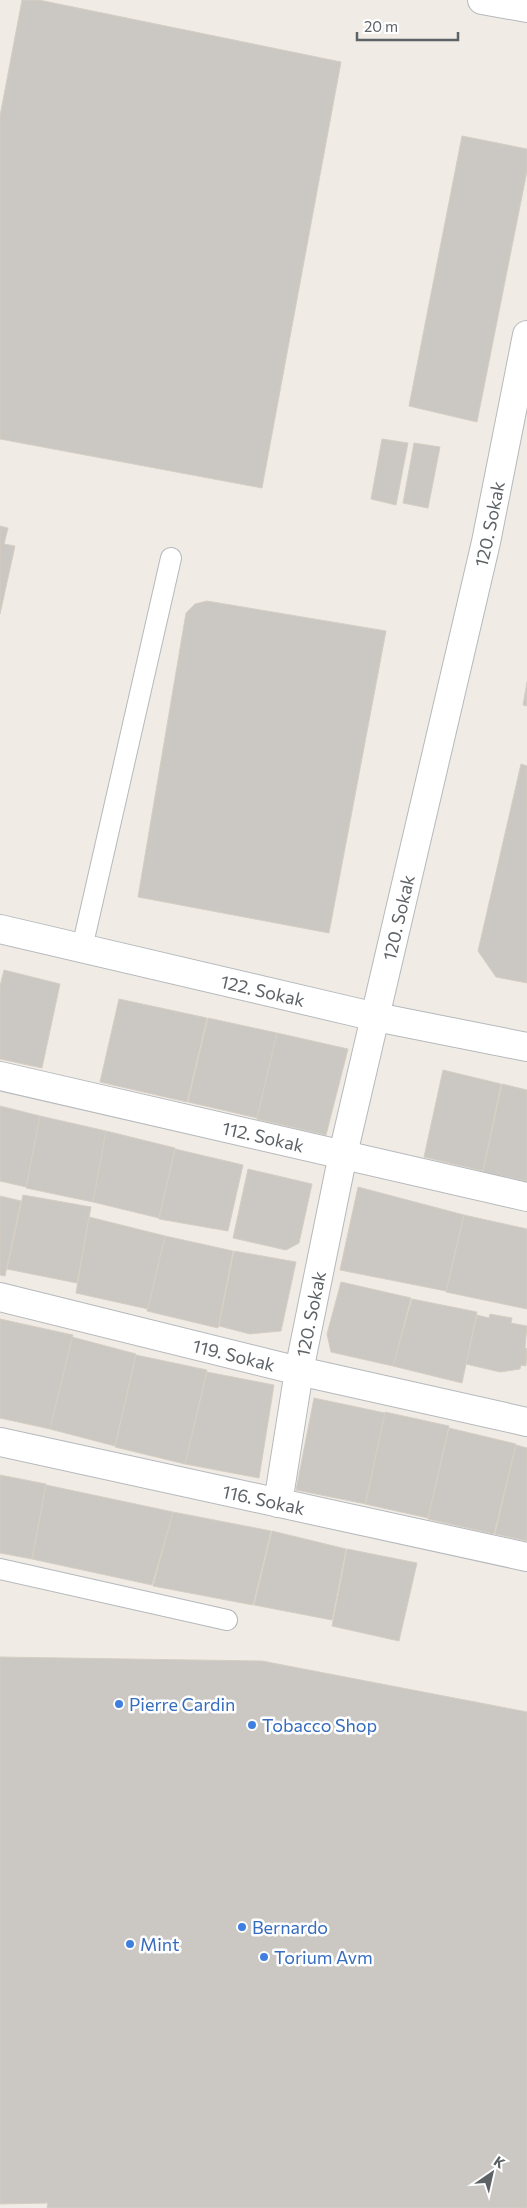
<svg xmlns="http://www.w3.org/2000/svg" width="527" height="2208" font-family="Commissioner,sans-serif">
	<style>
		.building { fill: #cbc7c2; stroke: #d5cec3 }
		.lines { fill: none; stroke-linecap: round; stroke-linejoin: round }
		.service-casing { stroke: #b5b8bc; stroke-width: 22 }
		.minor-casing { stroke: #b5b8bc; stroke-width: 30 }
		.service { stroke: #fff; stroke-width: 20 }
		.minor { stroke: #fff; stroke-width: 28 }
		.shop-dot { fill: #3f7fe0; stroke: #fff; stroke-width: 2 }
		.labels { text-anchor: middle; dominant-baseline: central; stroke-width: 5; stroke-linejoin: round; paint-order: stroke }
		.street-label { font-size: 18px; fill: #5d6266; stroke: #fff }
		.shop-label { font-size: 18px; fill: #366cbe; stroke: #fff; text-anchor: start }
	</style>
	<rect width="100%" height="100%" fill="#f0ece5"/>
	<path class="building" d="M22,0H39L341,62L262,488L0,439V116Z
		M462,136L527,149V171L477,422L409,406Z
		M382,439L408,443L396,505L371,499Z
		M414,443L440,447L428,508L403,503Z
		M0,526L8,528L4,544L15,546L0,614Z
		M207,601L386,631L329,933L138,897L186,613L195,604Z
		M527,682V706L523,705Z
		M521,764L527,766V983L496,977L478,951Z
		M4,970L60,984L42,1068L0,1059V986Z
		M119,999L207,1018L187,1102L100,1082Z
		M208,1018L277,1033L257,1118L188,1102Z
		M277,1033L348,1049L326,1135L257,1119Z
		M443,1070L501,1084L483,1171L424,1157Z
		M502,1084L527,1090V1181L483,1172Z
		M0,1106L40,1116L26,1187L0,1181Z
		M40,1116L106,1131L93,1202L26,1188Z
		M106,1131L175,1148L159,1218L93,1202Z
		M175,1149L243,1165L228,1231L159,1219Z
		M248,1169L312,1184L299,1243L286,1250L233,1238Z
		M358,1187L464,1215L446,1291L340,1270Z
		M23,1195L91,1207L77,1283L7,1269Z
		M0,1196L21,1201L5,1276L0,1275Z
		M464,1215L527,1229V1309L446,1292Z
		M89,1217L165,1236L148,1309L76,1293Z
		M165,1236L233,1251L218,1328L147,1311Z
		M234,1251L296,1262L281,1331L250,1334L219,1326Z
		M341,1282L411,1298L393,1366L331,1352L327,1334Z
		M412,1299L477,1312L462,1383L393,1366Z
		M490,1314L512,1318L511,1323L527,1326L525,1348L527,1349L526,1366L521,1365L520,1369L500,1372L466,1364L477,1315L489,1318Z
		M0,1319L73,1335L50,1429L0,1418Z
		M72,1337L136,1354L115,1446L50,1429Z
		M136,1355L207,1370L185,1464L115,1447Z
		M207,1372L274,1385L259,1478L185,1464Z
		M314,1398L385,1413L366,1504L296,1490Z
		M385,1412L449,1426L428,1518L365,1504Z
		M449,1428L516,1444L494,1534L428,1519Z
		M516,1445L527,1448V1541L495,1534Z
		M0,1475L46,1484L32,1559L0,1553Z
		M46,1485L173,1512L152,1585L32,1559Z
		M173,1512L271,1531L253,1605L153,1586Z
		M272,1531L346,1549L332,1620L254,1605Z
		M347,1549L417,1563L399,1641L332,1626Z
		M0,1657L262,1661L527,1712V2208H47L48,2203L0,2204Z"/>
	<g class="lines">
		<defs>
			<path id="service" d="M82,948L171,558
				M0,1569L227,1620"/>
			<g id="minor">
				<path d="M482,0L527,8"/>
				<path id="s1" d="M0,929L376,1017L527,1047"/>
				<path id="s2" d="M0,1076L527,1197"/>
				<path id="s3" d="M0,1297L299,1371L527,1422"/>
				<path id="s4" d="M0,1442L527,1557"/>
				<path id="s5" d="M278,1503L299,1371L343,1154L486,542L527,335"/>
			</g>
		</defs>
		<use href="#service" class="service-casing"/>
		<use href="#minor" class="minor-casing"/>
		<use href="#service" class="service"/>
		<use href="#minor" class="minor"/>
	</g>
	<g class="shop-dot">
		<circle cx="119" cy="1704" r="5"/>
		<circle cx="252" cy="1725" r="5"/>
		<circle cx="242" cy="1927" r="5"/>
		<circle cx="130" cy="1944" r="5"/>
		<circle cx="264" cy="1957" r="5"/>
	</g>
	<g class="labels">
		<g class="street-label">
			<text stroke="none"><textPath href="#s5" startOffset="1002">120. Sokak</textPath></text>
			<text stroke="none"><textPath href="#s5" startOffset="598">120. Sokak</textPath></text>
			<text stroke="none"><textPath href="#s1" startOffset="270">122. Sokak</textPath></text>
			<text stroke="none"><textPath href="#s2" startOffset="270">112. Sokak</textPath></text>
			<text stroke="none"><textPath href="#s5" startOffset="192">120. Sokak</textPath></text>
			<text stroke="none"><textPath href="#s3" startOffset="241">119. Sokak</textPath></text>
			<text stroke="none"><textPath href="#s4" startOffset="270">116. Sokak</textPath></text>
		</g>
		<g class="shop-label">
			<text x="129" y="1704">Pierre Cardin</text>
			<text x="262" y="1725">Tobacco Shop</text>
			<text x="252" y="1927">Bernardo</text>
			<text x="140" y="1944">Mint</text>
			<text x="274" y="1957">Torium Avm</text>
		</g>
	</g>
	<g transform="translate(492 2173) rotate(34)" stroke="#ffffff" stroke-width="4" paint-order="stroke">
	<path d="M0-4L9 19L0 12L-9 19Z" fill="#5d6266"/>
	<text y="-8" font-size="14" font-weight="bold" text-anchor="middle" fill="#5d6266">K</text>
	</g>
	<path d="M357 32v8h101v-8" fill="none" stroke="#5d6266" stroke-width="2.5"/>
	<text x="364" y="32" font-size="15" fill="#5d6266" stroke="#ffffff" stroke-width="4" paint-order="stroke">20 m</text>
</svg>
